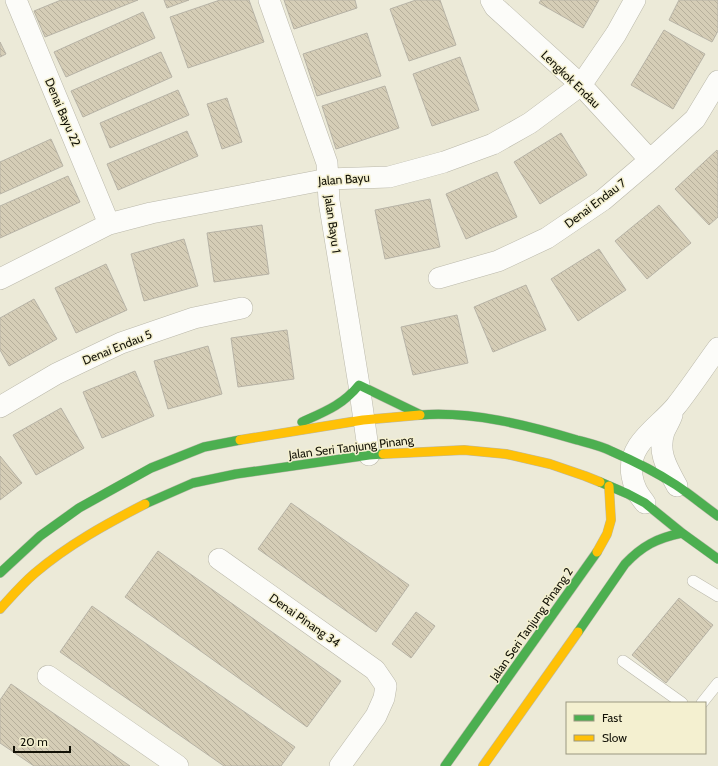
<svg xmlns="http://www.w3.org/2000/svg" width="718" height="766" font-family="Cabin,sans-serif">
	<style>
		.building { fill: url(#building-back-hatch); stroke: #b7b3a6 }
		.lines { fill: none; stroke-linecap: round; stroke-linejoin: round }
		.lane-casing { stroke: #bab8aa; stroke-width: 12 }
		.street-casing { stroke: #bab8aa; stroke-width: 22 }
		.fast-casing { stroke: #bab8aa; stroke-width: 10 }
		.slow-casing { stroke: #bab8aa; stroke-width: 10 }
		.lane { stroke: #fcfcf9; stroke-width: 11 }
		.street { stroke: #fcfcf9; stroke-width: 21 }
		.fast { stroke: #4caf50; stroke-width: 9 }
		.slow { stroke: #ffc107; stroke-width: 9 }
		.labels { text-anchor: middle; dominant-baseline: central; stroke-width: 3; stroke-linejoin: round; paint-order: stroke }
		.street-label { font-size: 12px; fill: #131207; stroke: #f4f0d0 }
	</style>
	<defs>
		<pattern id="building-back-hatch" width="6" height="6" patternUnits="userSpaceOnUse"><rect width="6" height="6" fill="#d5cdb6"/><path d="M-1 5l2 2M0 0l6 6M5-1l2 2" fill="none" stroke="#b6af9b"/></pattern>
	</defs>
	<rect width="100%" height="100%" fill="#ecead8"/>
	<path class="building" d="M61,0H138L45,37L34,11Z
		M164,0H189L167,8Z
		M220,0H249L264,42L188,68L170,17Z
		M284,0H355L357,8L294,29Z
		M416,0H440L456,45L409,61L390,9Z
		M541,0H599L583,28L539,3Z
		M679,0H718V31L712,42L669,20Z
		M143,12L155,38L66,77L54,52Z
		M664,30L705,54L673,109L631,85Z
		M367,33L381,76L317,96L303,54Z
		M0,42L6,54L0,57Z
		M161,52L172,77L83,117L71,91Z
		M460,57L479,110L432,126L413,74Z
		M385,86L399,128L336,149L322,106Z
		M178,90L189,115L110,148L100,123Z
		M227,98L242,142L222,149L207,104Z
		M187,131L198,156L118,190L107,164Z
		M561,133L587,175L540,204L514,162Z
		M51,139L63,166L0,194V162Z
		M717,150L718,152V217L709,225L675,189Z
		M497,172L517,217L466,239L446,194Z
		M68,176L80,202L0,238V206Z
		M430,199L440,247L385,259L375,210Z
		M659,205L691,243L647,279L615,241Z
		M262,225L269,274L214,282L207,233Z
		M184,239L198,286L144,301L131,254Z
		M599,249L626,290L578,321L551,279Z
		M106,264L127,310L76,333L55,288Z
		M526,285L546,330L493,352L474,307Z
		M34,299L57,339L9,366L0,350V318Z
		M457,315L468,363L413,375L401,327Z
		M287,330L294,379L238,387L231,338Z
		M208,346L222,394L168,409L154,361Z
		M135,371L154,416L102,438L83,392Z
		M61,408L84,448L36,475L13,435Z
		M0,456L22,483L0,500Z
		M291,503L409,585L376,632L258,549Z
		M158,551L341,681L307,727L125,597Z
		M679,598L713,625L666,683L632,655Z
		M92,606L295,747L281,766H224L60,652Z
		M416,612L435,626L411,658L392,644Z
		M11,684L130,766H34L0,743V700Z"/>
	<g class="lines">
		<defs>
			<path id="lane" d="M693,581L718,596
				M623,661L682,703
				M702,703L718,683"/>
			<path id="street" d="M16,0L109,224
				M269,0L327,163L329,201L359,385L369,455
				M491,0L495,7L581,85L650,160
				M439,278L498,261L547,238L603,200L650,160L695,119L718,81
				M0,279L109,224L151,213L328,179L389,177L444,162L493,144L530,123L581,85L616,34L635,0
				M0,407L56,374L121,343L194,318L242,308
				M672,415C670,421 666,427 664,432C657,453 668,469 677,486
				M645,503C638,494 634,488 632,476C626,444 659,427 676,406C691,387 704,367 718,348
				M219,559L375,670L386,686L384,698L376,716L340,766
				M48,676L178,766"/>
			<path id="fast" d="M420,415C472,411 527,425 577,440C588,443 601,446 611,451C634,461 656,472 676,485C691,495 704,506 718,516
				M302,422C324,412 343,405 359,385L421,415
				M600,482L628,494L645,503L682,533L718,559
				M145,504L193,483L236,474L369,455L383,454
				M0,573L40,536L79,508L151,468L204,447L240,440
				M578,632L625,564C642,546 657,538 682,533
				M445,766L597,552"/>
			<path id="slow" d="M240,440L363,420L420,415
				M383,454L464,450L506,454L550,464L585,476L600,482
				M597,552L607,534L611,520L609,486
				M0,609C11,597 22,584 35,573C68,545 106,524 145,504
				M483,766L578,632"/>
		</defs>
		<use href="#lane" class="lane-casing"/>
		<use href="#street" class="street-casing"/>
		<use href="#fast" class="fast-casing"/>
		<use href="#slow" class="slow-casing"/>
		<use href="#lane" class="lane"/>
		<use href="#street" class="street"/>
		<use href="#fast" class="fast"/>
		<use href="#slow" class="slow"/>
	</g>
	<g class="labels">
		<g class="street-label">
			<text transform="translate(571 79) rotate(44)">Lengkok Endau</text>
			<text transform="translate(63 112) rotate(67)">Denai Bayu 22</text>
			<text transform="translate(344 179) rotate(-4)">Jalan Bayu</text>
			<text transform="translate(595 203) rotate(-37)">Denai Endau 7</text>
			<text transform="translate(333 224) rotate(82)">Jalan Bayu 1</text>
			<text transform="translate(117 347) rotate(-22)">Denai Endau 5</text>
			<text transform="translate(351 447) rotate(-7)">Jalan Seri Tanjung Pinang</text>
			<text transform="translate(305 620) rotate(35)">Denai Pinang 34</text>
			<text transform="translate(531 624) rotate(-55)">Jalan Seri Tanjung Pinang 2</text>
		</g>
	</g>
	<rect x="566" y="702" width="140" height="52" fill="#f4f0d0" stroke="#9a9780"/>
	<rect x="574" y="715" width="20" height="6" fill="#4caf50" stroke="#9a9780"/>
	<text x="602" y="722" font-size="12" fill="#131207">Fast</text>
	<rect x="574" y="735" width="20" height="6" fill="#ffc107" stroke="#9a9780"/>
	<text x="602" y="742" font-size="12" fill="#131207">Slow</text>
	<path d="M14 746v6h56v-6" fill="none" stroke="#131207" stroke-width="2"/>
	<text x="20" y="746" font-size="12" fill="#131207" stroke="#f4f0d0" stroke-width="3" paint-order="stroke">20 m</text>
</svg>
